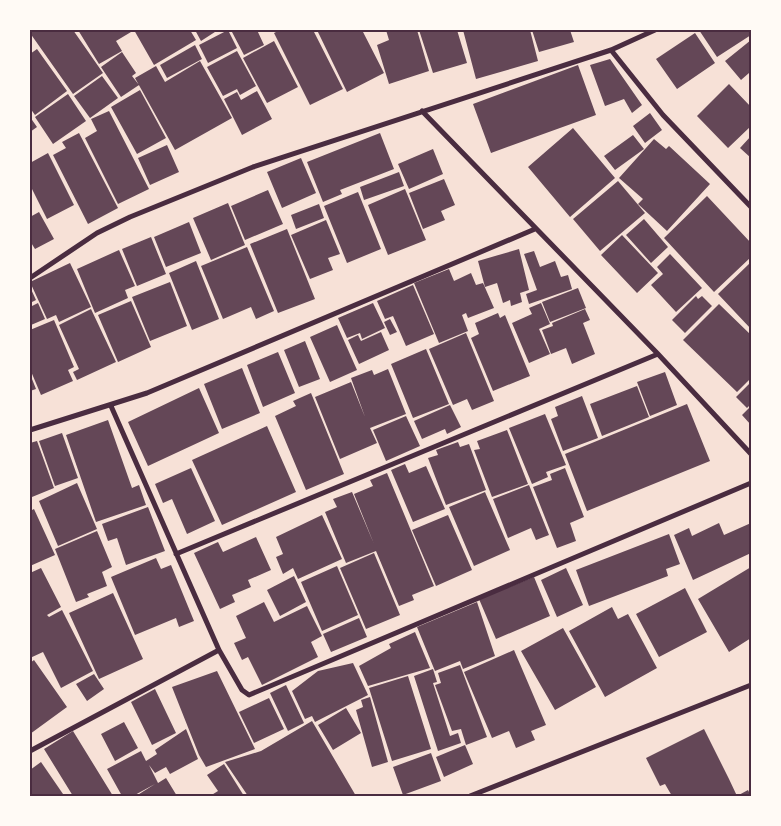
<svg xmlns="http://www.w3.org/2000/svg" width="781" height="826" font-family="'Exo 2',sans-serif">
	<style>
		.building { fill: #644757 }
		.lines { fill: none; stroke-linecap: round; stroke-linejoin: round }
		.minor { stroke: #4a2c40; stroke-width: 5 }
		.neatline { fill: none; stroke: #4a2c40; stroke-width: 2 }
	</style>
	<rect width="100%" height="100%" fill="#f7e1d7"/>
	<path class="building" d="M33,30H73L103,73L73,94L30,33Z
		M78,30H130L131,32L116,41L122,51L99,64Z
		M134,30H190L196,40L154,65Z
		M195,30H218L201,41Z
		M228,30L237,48L208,63L199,45Z
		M237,30H257L264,45L244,55L232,32Z
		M280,30H313L343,89L310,105L274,33Z
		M317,30H362L384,73L347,92Z
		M386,30H417L429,71L389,84L377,45L389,40Z
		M419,30H457L467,63L433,73Z
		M463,30H530L538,61L476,79Z
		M532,30H570L574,42L539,52Z
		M699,30H751V35L717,57Z
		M695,33L715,63L677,89L656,59Z
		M751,40V75L749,73L741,80L725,61Z
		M274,41L298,87L267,103L243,58Z
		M195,45L202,59L167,78L160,65Z
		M37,49L67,91L35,115L30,108V54Z
		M237,51L256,86L240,95L237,89L223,96L207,67Z
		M122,52L136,73L132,76L139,85L121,97L101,67Z
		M610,59L642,105L632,113L624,99L605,106L590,65Z
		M200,61L232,118L175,150L135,78L156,66L165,82Z
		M578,65L596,115L491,153L473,104Z
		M102,76L118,98L90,118L74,96Z
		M729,84L751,107V126L728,148L697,116Z
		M140,90L166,138L137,154L111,107Z
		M257,91L272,119L242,135L224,99L237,92L241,100Z
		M68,94L86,121L53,144L35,117Z
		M109,111L149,189L118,204L85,138L97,131L91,119Z
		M650,113L662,130L645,143L633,126Z
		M30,117L37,127L30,132Z
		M573,128L615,178L570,217L528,167Z
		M79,133L118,208L88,224L53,155L66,148L62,142Z
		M380,133L394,169L340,190L342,194L323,202L307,162Z
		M633,135L644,149L615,170L604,156Z
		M751,136V158L740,148Z
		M654,139L666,149L669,146L710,184L667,231L638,204L643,199L619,178Z
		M167,145L179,172L150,185L138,158Z
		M433,149L443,174L409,189L398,164Z
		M48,153L74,205L47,219L30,185V163Z
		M301,158L316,193L282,208L267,172Z
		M399,172L404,186L364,200L360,187Z
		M444,179L455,205L441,211L445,220L423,229L409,193Z
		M618,181L645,213L600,251L573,219Z
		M405,189L426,240L388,255L368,205Z
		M268,190L283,224L245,240L231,206Z
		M358,192L381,249L347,263L324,206Z
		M707,196L751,243V257L714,292L664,238Z
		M228,203L245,245L211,260L193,218Z
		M319,204L324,218L296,229L291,215Z
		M39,212L54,239L35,249L30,241V217Z
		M644,219L668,247L651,263L626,235Z
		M326,220L340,254L328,258L333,270L310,279L291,235Z
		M189,222L201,253L166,267L154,237Z
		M287,229L315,299L278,313L250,244Z
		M622,235L658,273L637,293L601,255Z
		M151,237L166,274L137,286L122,249Z
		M247,247L274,311L256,319L251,307L223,319L201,266Z
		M519,249L529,290L520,293L522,302L511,306L510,300L503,303L497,283L485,287L478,261Z
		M119,250L135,286L125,290L128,298L95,313L77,269Z
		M534,251L540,267L555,261L561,277L568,275L572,289L529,304L526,294L537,290L524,254Z
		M670,254L702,288L676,312L651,285L663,274L657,267Z
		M196,261L219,319L192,330L169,273Z
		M751,262V329L718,294Z
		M70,263L91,307L59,322L56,315L47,319L30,282Z
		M449,269L454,281L471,273L476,285L483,283L494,308L468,318L466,313L462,315L468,331L439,343L414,283Z
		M170,282L187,326L150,341L132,297Z
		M413,285L434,334L406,346L393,316L385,319L377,301Z
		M30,287L36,300L30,303Z
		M578,288L586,308L550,322L542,302Z
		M696,296L698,299L702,296L712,306L685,333L672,320Z
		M131,301L151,347L118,362L98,315Z
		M38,303L45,319L31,325L30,307Z
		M373,303L385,328L362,339L360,333L347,338L338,318Z
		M541,303L550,324L539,329L550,354L529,363L512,323L532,314L529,308Z
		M719,304L751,335V378L737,392L683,340Z
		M91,309L116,362L77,380L73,372L79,369L59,325Z
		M585,309L590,320L583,323L595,354L572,364L566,348L551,354L542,330L553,326L552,323Z
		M498,313L500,318L505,315L530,376L493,391L471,338L479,334L475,323Z
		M390,319L397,332L390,335L384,322Z
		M54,320L74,367L68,370L73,381L41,395L30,369V330Z
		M337,325L357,370L330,382L310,337Z
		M381,332L389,350L359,364L348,340L358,335L361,341Z
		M466,333L494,401L472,410L467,399L453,405L429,349Z
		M305,341L320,379L299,387L284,350Z
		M426,349L449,404L413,418L391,364Z
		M278,352L295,393L263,407L247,365Z
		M242,368L260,413L222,429L204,384Z
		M388,369L406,414L370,428L377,443L340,459L315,397L351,382L365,417L351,378L372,370L374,375Z
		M665,372L677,405L650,416L637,382Z
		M30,374L36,389L30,391Z
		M751,382V404L747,408L736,397Z
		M637,386L649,417L602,436L590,404Z
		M199,388L219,433L148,466L128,422Z
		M311,393L344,474L306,490L275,416L296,406L293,401Z
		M582,396L598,438L563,451L551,419L558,416L555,407Z
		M687,404L710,461L587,511L565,454Z
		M450,405L461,427L447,434L445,429L422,439L414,421Z
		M751,406V425L742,415Z
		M545,414L566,465L546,472L548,477L532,484L509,428Z
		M406,416L420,446L386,461L373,430Z
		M108,420L132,488L139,485L146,505L96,522L66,435Z
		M267,426L296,492L222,525L192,460Z
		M507,430L528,484L492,497L474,450L480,449L477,441Z
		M62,433L78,478L55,486L39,441Z
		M37,441L54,488L32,497L30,443Z
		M458,442L460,447L469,444L486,490L446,505L428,458L438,455L436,450Z
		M405,464L409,473L426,466L445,509L413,522L391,470Z
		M191,468L215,521L187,534L172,499L163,503L155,484Z
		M565,468L584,517L570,523L576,541L557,548L533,487L552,480L550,474Z
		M387,473L434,586L412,595L414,600L399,606L376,551L346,563L325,512L337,507L333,499L352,492L374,544L354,494L373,486L370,480Z
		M77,483L97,529L58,546L39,501Z
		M529,485L549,535L536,540L531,528L508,538L493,499Z
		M485,492L510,550L474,566L449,507Z
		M148,507L165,551L126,565L117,538L108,541L102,524Z
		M34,509L55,555L30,566V511Z
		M322,515L342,559L298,579L293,568L283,574L276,557L283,554L276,537Z
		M448,515L472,570L436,586L412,530Z
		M719,523L724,535L751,523V553L693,580L674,535L689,528L692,536Z
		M97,531L112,567L102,572L107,586L87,594L89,597L76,602L55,549Z
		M669,534L680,564L666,569L668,576L589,606L576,570Z
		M256,537L271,570L248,580L251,587L232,595L235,602L220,609L194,553L218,542L223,552Z
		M374,553L400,615L366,629L340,568Z
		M156,558L161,569L171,565L194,621L179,627L176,618L135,635L111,577Z
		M337,566L358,615L322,631L301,582Z
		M751,567V638L729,652L698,599Z
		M41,568L61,607L47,615L49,617L62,610L93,671L61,688L43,652L30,658V573Z
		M566,568L583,605L557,617L541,580Z
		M294,576L306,602L280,616L267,590Z
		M534,577L550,616L496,639L479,599Z
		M685,588L707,632L659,657L636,614Z
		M113,593L143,659L99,679L69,613Z
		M264,602L274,622L307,606L322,636L311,642L318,657L262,685L248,657L242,660L234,643L246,638L236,616Z
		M477,602L495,656L463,669L460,661L435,671L417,627Z
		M612,607L618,619L628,614L657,668L605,697L569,631Z
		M359,618L367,637L331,652L323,634Z
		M563,628L596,687L555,710L521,651Z
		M415,632L430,668L368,686L359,666L391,648L389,644Z
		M514,650L546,725L531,731L535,740L516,748L509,731L492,738L464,672Z
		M34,660L67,707L30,734V663Z
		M353,663L368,695L315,722L312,716L305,719L292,691L318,671Z
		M460,665L487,737L466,745L461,729L452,731L435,685L441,683L438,673Z
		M433,669L437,682L433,683L450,736L458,733L461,743L438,751L414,676Z
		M217,671L255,749L206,767L199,755L172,687Z
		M94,674L104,689L87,701L76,684Z
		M408,676L431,749L392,761L369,688Z
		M286,685L304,723L288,731L270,693Z
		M155,689L176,733L152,745L131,702Z
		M370,697L388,762L372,767L356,710L363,707L361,700Z
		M269,698L284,729L254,743L239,712Z
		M346,708L361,733L333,750L318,725Z
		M312,721L356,796H248L225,762L261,751Z
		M124,722L138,748L115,761L101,734Z
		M186,729L198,759L170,774L166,767L155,773L149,765L158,783L166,778L177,796H136L155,784L133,796H122L107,769L141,751L146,761L157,754L155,750Z
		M704,729L729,779L737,796H672L665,784L660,786L646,758Z
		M73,731L113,796H73L44,749Z
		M465,745L473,764L444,777L436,757Z
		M431,753L441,781L403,795L393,767Z
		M41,762L63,794L60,796H32L30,793V770Z
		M224,764L244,796H210L218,791L207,775Z
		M748,790L751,796H737Z"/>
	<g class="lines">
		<path class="minor" d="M611,50L663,115L751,207
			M422,111L658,354L751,454
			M30,278L97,233L130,217L253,167L611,50L655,30
			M111,406L219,650L242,690L249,695L751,483
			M30,430L147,393L535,229
			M176,554L658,354
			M30,751L219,650
			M470,796L751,685"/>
	</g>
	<rect width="781" height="826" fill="none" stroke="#fffaf5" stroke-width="62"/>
	<rect x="31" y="31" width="719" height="764" class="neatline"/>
</svg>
